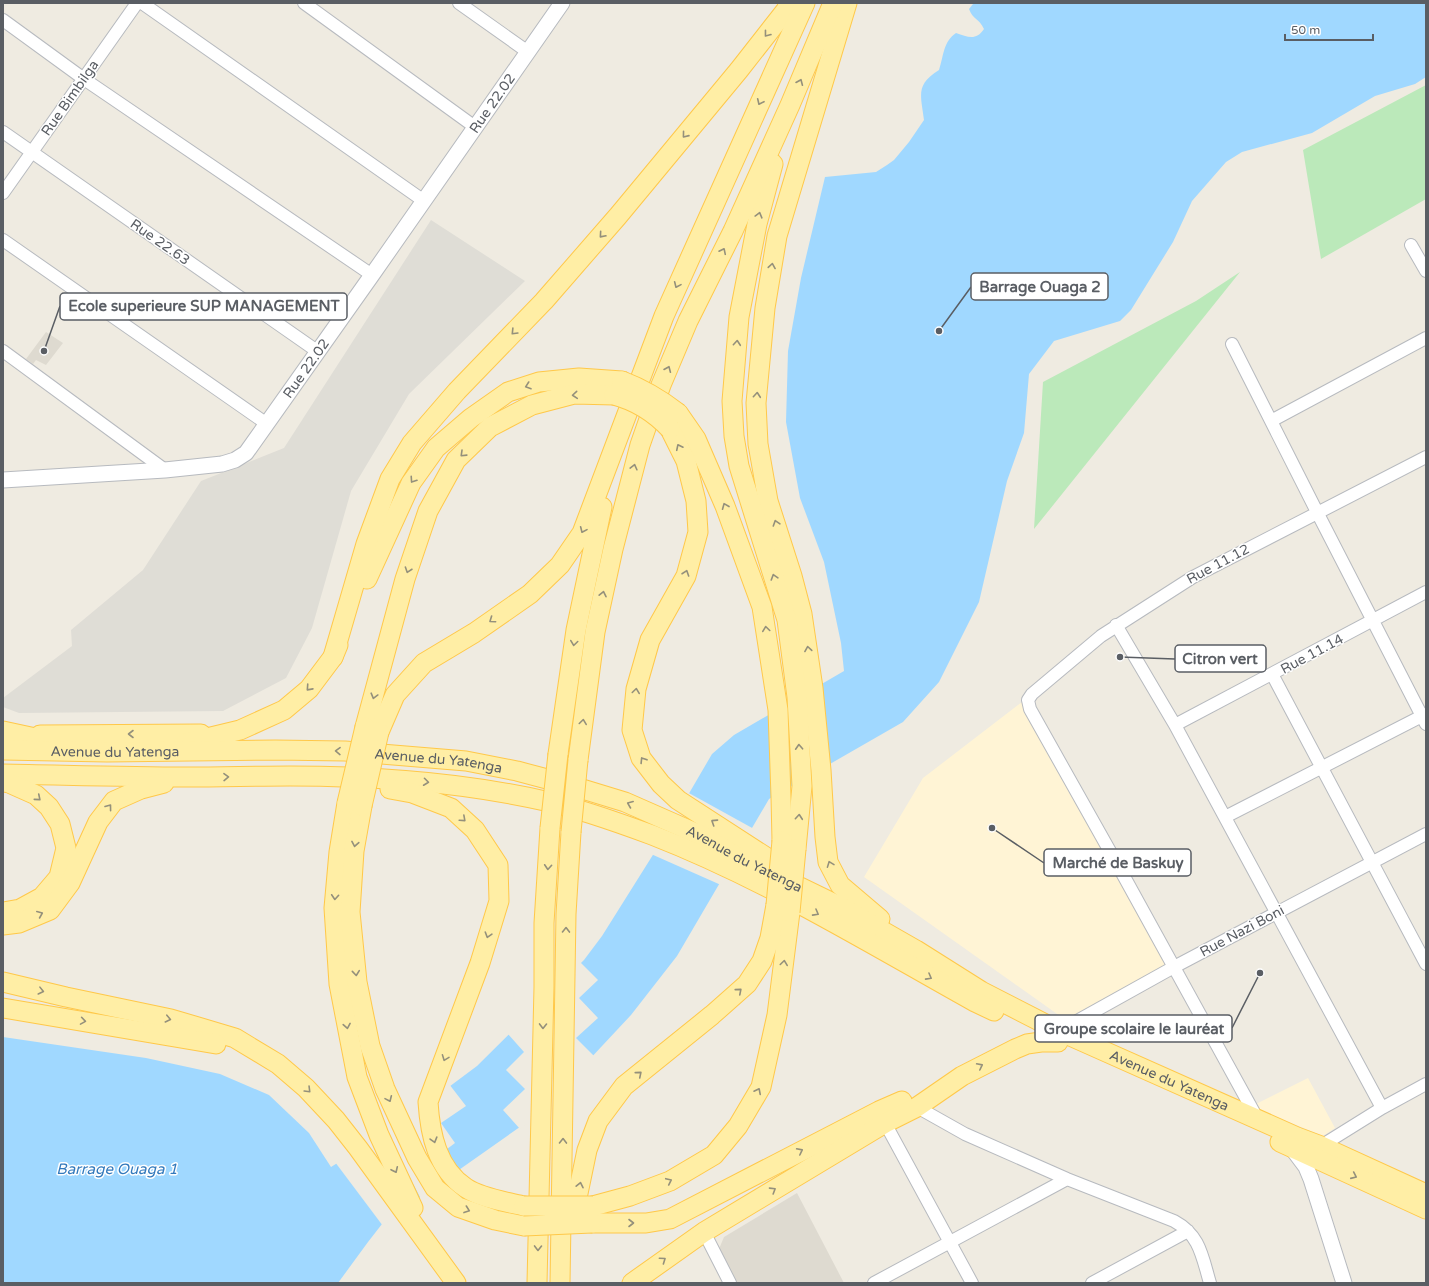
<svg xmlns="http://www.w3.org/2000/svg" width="1429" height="1286" font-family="'Varela Round',sans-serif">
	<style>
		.commercial { fill: #fff4d5 }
		.industrial { fill: #dfddd6 }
		.education { fill: #dedad0 }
		.green { fill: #bbe9ba }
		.water { fill: #a0d8ff }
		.pier { fill: #efebe1 }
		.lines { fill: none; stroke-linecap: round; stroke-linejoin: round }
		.minor-casing { stroke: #b7babf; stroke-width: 14 }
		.tertiary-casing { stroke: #b7babf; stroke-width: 17 }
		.primary-casing { stroke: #ffc849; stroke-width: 21 }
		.minor { stroke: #fff; stroke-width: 12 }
		.tertiary { stroke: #fff; stroke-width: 15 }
		.primary { stroke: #ffeea5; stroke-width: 19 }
		.primary-bridge-casing { stroke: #ffc849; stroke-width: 21; stroke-linecap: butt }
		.primary-bridge { stroke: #ffeea5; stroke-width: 19 }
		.oneway { stroke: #94907b }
		.labels { text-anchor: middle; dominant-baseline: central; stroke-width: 3; stroke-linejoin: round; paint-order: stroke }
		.street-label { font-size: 14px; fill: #5a5e64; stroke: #fff }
		.water-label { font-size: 15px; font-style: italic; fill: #3279bc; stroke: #fff }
		.leader { fill: none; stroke: #5a5e64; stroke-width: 1.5 }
		.callout-dot { fill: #5a5e64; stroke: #fff; stroke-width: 1.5 }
		.callout { fill: #fff; stroke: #5a5e64; stroke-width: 1.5 }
		.callout-label { font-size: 15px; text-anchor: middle; font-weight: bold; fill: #5a5e64 }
	</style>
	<rect width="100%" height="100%" fill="#efebe1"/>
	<path class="commercial" d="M1022,702L1167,968L1067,1021L864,877L923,778Z
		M1308,1078L1335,1128L1323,1136L1262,1111L1256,1104Z"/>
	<path class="industrial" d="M431,220L525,281L409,394L351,491L312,628L286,678L223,711L19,713L3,707V698L72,646L71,630L143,570L201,481L284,448Z"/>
	<path class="education" d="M46,332L63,343L46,365L36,360L33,364L26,359Z
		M797,1193L844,1283H737L719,1249L724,1237Z"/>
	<path class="green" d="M1426,85V199L1321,259L1303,150Z
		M1240,272L1034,529L1043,382L1196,301Z"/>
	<path class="water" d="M988,3H1426V77L1415,84L1375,96L1312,133L1242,152L1226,162L1192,201L1173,242L1131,310L1120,321L1054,341L1029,374L1024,433L1007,481L979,602L939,682L903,722L769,799L677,956L631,1015L588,1061L527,1122L382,1224L368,1242L338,1283H3V1037L146,1058L220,1074L269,1095L309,1133L331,1167L350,1155L414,1113L477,1066L584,960L602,936L656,850L712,754L734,735L844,671L841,643L824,562L800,498L786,422L788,351L801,278L825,177L876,172L887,165L894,160L909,142L924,120C921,95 915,85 939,70C944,55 943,42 956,33C968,37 976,41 984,29C979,18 973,20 969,9L973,4Z"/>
	<path class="pier" d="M687,792L754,829L721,885L651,854Z
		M579,961L598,980L579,998L598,1018L576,1038L595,1057L528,1123L520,1129L503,1110L525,1089L506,1070L524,1052L507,1033Z
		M449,1084L466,1106L441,1123L455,1143L443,1152L457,1173L421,1199L385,1130Z
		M382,1132L415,1203L383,1226L335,1162Z"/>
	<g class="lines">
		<defs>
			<path id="minor" d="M142,3L424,201
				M304,3L475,127
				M459,3L528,52
				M3,20L84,79L372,275
				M3,132L317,351
				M3,193L137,3
				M3,240L267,424
				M1411,245L1426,271
				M1232,344L1317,512L1426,724
				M3,351L165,470
				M1271,421L1426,338
				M1116,625L1175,725L1382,1108
				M1272,674L1426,964
				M1175,725L1426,592
				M1225,817L1426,714
				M1059,1031L1174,967L1426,834
				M917,1107L965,1134L1067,1179L1174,1221C1200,1235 1202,1256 1210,1283
				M1257,1118L1121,871L1030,709L1028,700L1032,694L1101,636L1193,577L1426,457
				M885,1123L972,1283
				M1321,1146L1382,1108L1426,1084
				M704,1232L730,1283
				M874,1283L1067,1179
				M1092,1283L1188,1231"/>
			<g id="tertiary">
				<path id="s1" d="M3,480L165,470L222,464L235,460L246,453L372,275L562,3"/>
				<path d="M1291,1147L1306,1167L1311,1179L1344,1283"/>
			</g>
			<g id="primary">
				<path d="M847,3L777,236L765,308L756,403L758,444L768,501L792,576L802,614L813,688L821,770L825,837L828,862L840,885L880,919"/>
				<path d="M773,164L757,224L739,317L732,401L734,436L739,466L787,620L797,697L802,786L796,849"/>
				<path d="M678,413L696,439L725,506L762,607L778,710L781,797L782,841"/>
				<path d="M670,429L686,461L696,501L698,532L686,576L650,640L636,689L632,730L641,758L661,784L678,800L783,868"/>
				<path d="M367,579L411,483L436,448L471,418L508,392L539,382L579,378L622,381"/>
				<path d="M333,657L366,544L390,479L412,443L457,391L544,301L618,216L739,70L786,10L789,3"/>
				<path d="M365,727L405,579L428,511L456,460L490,427L532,405L574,394L614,395"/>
				<path d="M3,731L54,742"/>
				<path d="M379,732L395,695L424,663L474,633L530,594L560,565L582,533L664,316L805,3"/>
				<path d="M40,735L201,734"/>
				<path d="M186,743L240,730L284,710L309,689L333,657L338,645"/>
				<path id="s2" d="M3,750L107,752L275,750L345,751L466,761L517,771L566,784L625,802L700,835L738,857L839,906L916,950L981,991L1059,1031L1297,1137L1321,1146L1426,1194"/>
				<path d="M558,754L576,630L602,507"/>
				<path d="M578,760L595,632L613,549L640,445L661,385L688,321L733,231L790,105L833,3"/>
				<path d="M3,774C64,775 126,777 187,777C222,777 256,776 290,776C375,776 461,782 545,801C581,809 617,822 652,835C765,879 869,943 975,1002L994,1011"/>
				<path d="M3,782L9,783L36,795L49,807L60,824L66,848L59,877L42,897L20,909L3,912"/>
				<path d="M390,789L412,793L451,808L475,830L498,865L499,901L480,963L428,1102C430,1134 437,1169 466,1188C481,1198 507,1202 524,1206"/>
				<path d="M347,803L339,852L334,908L339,984L357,1077L379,1135L413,1208"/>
				<path d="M362,806L354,851L350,912L357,982L370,1046L385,1089L417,1158L435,1188L458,1207L495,1220L524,1226"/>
				<path d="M3,925L19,923L50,910L70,883L98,822L114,801L141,789L164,783"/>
				<path d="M3,982L66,997L171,1019L235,1038L278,1064L306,1088L336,1120L358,1148L456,1283"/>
				<path d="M3,1008L216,1044"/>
				<path d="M1280,1142L1426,1209"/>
				<path d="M593,1206L630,1196L670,1181L714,1155L738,1126L761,1087L777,1015L790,912"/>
				<path d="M572,1222L587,1150L598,1121L624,1086L712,1015L747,984L762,961L770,938L776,905"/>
				<path d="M592,1223H646L670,1219L879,1111L902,1101"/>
				<path d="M537,1283L544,987V923L550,828"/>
				<path d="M560,1283L566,914L571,832"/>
				<path d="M632,1283L704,1232L885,1123L917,1107L962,1076L1015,1049L1027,1044L1041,1042H1058"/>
			</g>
		</defs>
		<use href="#minor" class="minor-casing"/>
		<use href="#tertiary" class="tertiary-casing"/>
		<use href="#primary" class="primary-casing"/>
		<use href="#minor" class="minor"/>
		<use href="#tertiary" class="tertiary"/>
		<use href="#primary" class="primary"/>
		<defs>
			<path id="primary-bridge" d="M622,381C643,389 660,399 678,413
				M614,395C637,401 654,412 670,429
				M347,803L365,727
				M362,806L379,732
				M550,828L558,754
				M571,832L578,760
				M776,905L782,841
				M790,912L796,849
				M524,1206H593
				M524,1226L592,1223"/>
		</defs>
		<use href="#primary-bridge" class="primary-bridge-casing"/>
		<use href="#primary-bridge" class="primary-bridge"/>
	</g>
	<defs><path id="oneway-chevron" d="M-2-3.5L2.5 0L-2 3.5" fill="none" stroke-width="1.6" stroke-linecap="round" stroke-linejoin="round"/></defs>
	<g class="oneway">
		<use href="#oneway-chevron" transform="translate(767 34) rotate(128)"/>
		<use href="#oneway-chevron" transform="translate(800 82) rotate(-67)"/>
		<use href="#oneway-chevron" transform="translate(760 102) rotate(115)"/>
		<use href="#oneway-chevron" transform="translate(685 135) rotate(129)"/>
		<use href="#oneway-chevron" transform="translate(759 215) rotate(-75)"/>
		<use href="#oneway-chevron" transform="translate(602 235) rotate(131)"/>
		<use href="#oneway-chevron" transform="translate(723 251) rotate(-64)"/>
		<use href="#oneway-chevron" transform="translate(772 266) rotate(-81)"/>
		<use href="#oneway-chevron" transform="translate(677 285) rotate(114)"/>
		<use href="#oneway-chevron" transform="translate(514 332) rotate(134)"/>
		<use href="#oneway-chevron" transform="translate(737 343) rotate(-85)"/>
		<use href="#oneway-chevron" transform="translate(668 369) rotate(-67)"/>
		<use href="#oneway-chevron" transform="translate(528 386) rotate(161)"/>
		<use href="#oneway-chevron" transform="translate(575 395) rotate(175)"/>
		<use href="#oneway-chevron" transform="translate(757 395) rotate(-85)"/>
		<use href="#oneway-chevron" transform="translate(679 447) rotate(-116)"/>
		<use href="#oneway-chevron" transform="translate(463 454) rotate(136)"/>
		<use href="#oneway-chevron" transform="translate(634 467) rotate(-76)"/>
		<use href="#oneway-chevron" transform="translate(413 480) rotate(124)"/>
		<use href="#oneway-chevron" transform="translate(725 506) rotate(-112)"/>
		<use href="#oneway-chevron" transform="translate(776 523) rotate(-108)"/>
		<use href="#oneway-chevron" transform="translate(583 530) rotate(114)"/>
		<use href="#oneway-chevron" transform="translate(408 570) rotate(109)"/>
		<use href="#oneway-chevron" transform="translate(686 573) rotate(-71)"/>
		<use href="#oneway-chevron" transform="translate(774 577) rotate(-107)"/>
		<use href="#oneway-chevron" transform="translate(603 594) rotate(-78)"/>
		<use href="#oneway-chevron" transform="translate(492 620) rotate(145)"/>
		<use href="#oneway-chevron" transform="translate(766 629) rotate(-98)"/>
		<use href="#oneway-chevron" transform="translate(574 643) rotate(98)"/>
		<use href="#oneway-chevron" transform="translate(808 649) rotate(-99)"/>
		<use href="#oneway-chevron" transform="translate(309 688) rotate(132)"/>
		<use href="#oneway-chevron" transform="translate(636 691) rotate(-82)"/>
		<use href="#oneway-chevron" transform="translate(374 696) rotate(105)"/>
		<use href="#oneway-chevron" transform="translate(583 722) rotate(-82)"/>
		<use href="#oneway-chevron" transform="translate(131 734) rotate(180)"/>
		<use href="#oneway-chevron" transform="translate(799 747) rotate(-93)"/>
		<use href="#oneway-chevron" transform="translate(338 751) rotate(-179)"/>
		<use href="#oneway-chevron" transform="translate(643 760) rotate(-122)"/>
		<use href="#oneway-chevron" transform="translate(226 777) rotate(-1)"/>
		<use href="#oneway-chevron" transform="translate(426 782) rotate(7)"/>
		<use href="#oneway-chevron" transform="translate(38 798) rotate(40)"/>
		<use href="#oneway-chevron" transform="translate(630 804) rotate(-158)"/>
		<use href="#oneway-chevron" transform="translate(109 807) rotate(-53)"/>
		<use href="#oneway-chevron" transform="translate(799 817) rotate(-85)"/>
		<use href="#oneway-chevron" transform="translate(463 819) rotate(42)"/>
		<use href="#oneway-chevron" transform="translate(714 822) rotate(-147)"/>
		<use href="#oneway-chevron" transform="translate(355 844) rotate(100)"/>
		<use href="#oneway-chevron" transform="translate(830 864) rotate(-111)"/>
		<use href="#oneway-chevron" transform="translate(548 867) rotate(94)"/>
		<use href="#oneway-chevron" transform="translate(335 897) rotate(94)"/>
		<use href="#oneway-chevron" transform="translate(816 913) rotate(29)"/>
		<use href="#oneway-chevron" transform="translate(40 914) rotate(-23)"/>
		<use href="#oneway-chevron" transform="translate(566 930) rotate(-89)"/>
		<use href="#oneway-chevron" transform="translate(488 935) rotate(107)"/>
		<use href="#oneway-chevron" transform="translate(784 963) rotate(-82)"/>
		<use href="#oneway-chevron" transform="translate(356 973) rotate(84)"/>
		<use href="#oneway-chevron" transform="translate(929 977) rotate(29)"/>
		<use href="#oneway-chevron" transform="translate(41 991) rotate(14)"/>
		<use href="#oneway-chevron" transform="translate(739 991) rotate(-41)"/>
		<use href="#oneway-chevron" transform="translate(168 1019) rotate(13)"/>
		<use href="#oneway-chevron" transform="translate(83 1021) rotate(9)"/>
		<use href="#oneway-chevron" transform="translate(347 1026) rotate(80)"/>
		<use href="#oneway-chevron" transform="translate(543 1026) rotate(91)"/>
		<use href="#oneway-chevron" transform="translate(445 1058) rotate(111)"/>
		<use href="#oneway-chevron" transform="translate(980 1066) rotate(-27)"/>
		<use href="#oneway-chevron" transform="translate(639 1074) rotate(-40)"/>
		<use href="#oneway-chevron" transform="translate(308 1090) rotate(45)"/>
		<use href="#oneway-chevron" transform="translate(758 1091) rotate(-63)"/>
		<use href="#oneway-chevron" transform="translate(389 1099) rotate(66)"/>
		<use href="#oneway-chevron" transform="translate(434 1140) rotate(74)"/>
		<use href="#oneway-chevron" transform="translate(563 1141) rotate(-89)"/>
		<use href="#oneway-chevron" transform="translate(800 1151) rotate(-27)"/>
		<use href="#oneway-chevron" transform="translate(395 1170) rotate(65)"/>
		<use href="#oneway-chevron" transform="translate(1354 1176) rotate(24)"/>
		<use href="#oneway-chevron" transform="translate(669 1181) rotate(-25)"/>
		<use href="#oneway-chevron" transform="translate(580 1185) rotate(-78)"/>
		<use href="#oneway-chevron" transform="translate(773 1190) rotate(-32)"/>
		<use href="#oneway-chevron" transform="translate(467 1210) rotate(20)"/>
		<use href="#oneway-chevron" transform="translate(631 1223)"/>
		<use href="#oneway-chevron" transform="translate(538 1248) rotate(91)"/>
		<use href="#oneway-chevron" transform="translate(663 1260) rotate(-35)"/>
	</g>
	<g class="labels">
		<g class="street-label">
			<text transform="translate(70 98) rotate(-55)">Rue Bimbilga</text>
			<text stroke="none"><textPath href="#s1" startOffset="674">Rue 22.02</textPath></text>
			<text transform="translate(160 242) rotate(35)">Rue 22.63</text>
			<text stroke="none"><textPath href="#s1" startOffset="350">Rue 22.02</textPath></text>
			<text transform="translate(1218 564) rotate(-28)">Rue 11.12</text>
			<text transform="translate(1312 654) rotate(-28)">Rue 11.14</text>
			<text stroke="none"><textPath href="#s2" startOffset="112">Avenue du Yatenga</textPath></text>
			<text stroke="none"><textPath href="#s2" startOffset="436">Avenue du Yatenga</textPath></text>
			<text stroke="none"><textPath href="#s2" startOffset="760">Avenue du Yatenga</textPath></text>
			<text transform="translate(1242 931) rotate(-28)">Rue Nazi Boni</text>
			<text stroke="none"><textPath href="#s2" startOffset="1240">Avenue du Yatenga</textPath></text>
		</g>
		<g class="water-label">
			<text x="117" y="1169">Barrage Ouaga 1</text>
		</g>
	</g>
	<path class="leader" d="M939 331L971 287M44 351L60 306M1120 657L1175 659M992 828L1044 863M1260 973L1232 1028"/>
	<g class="callout-dot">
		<circle cx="939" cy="331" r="4"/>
		<circle cx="44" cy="351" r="4"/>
		<circle cx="1120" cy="657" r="4"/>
		<circle cx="992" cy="828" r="4"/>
		<circle cx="1260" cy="973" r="4"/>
	</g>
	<g class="callout">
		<rect x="971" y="273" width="137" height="27" rx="4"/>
		<rect x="60" y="293" width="287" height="27" rx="4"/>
		<rect x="1175" y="645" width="91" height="27" rx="4"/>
		<rect x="1044" y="849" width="147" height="27" rx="4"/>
		<rect x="1035" y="1015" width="197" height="27" rx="4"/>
	</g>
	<g class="callout-label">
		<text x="1040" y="292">Barrage Ouaga 2</text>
		<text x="204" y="311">Ecole superieure SUP MANAGEMENT</text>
		<text x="1220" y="664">Citron vert</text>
		<text x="1118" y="868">Marché de Baskuy</text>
		<text x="1134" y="1034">Groupe scolaire le lauréat</text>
	</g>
	<rect width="1429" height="1286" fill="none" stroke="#5a5e64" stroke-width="8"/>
	<path d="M1285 34v6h88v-6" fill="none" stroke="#5a5e64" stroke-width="2"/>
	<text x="1291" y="34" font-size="12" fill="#5a5e64" stroke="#ffffff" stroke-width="3" paint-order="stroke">50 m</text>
</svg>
